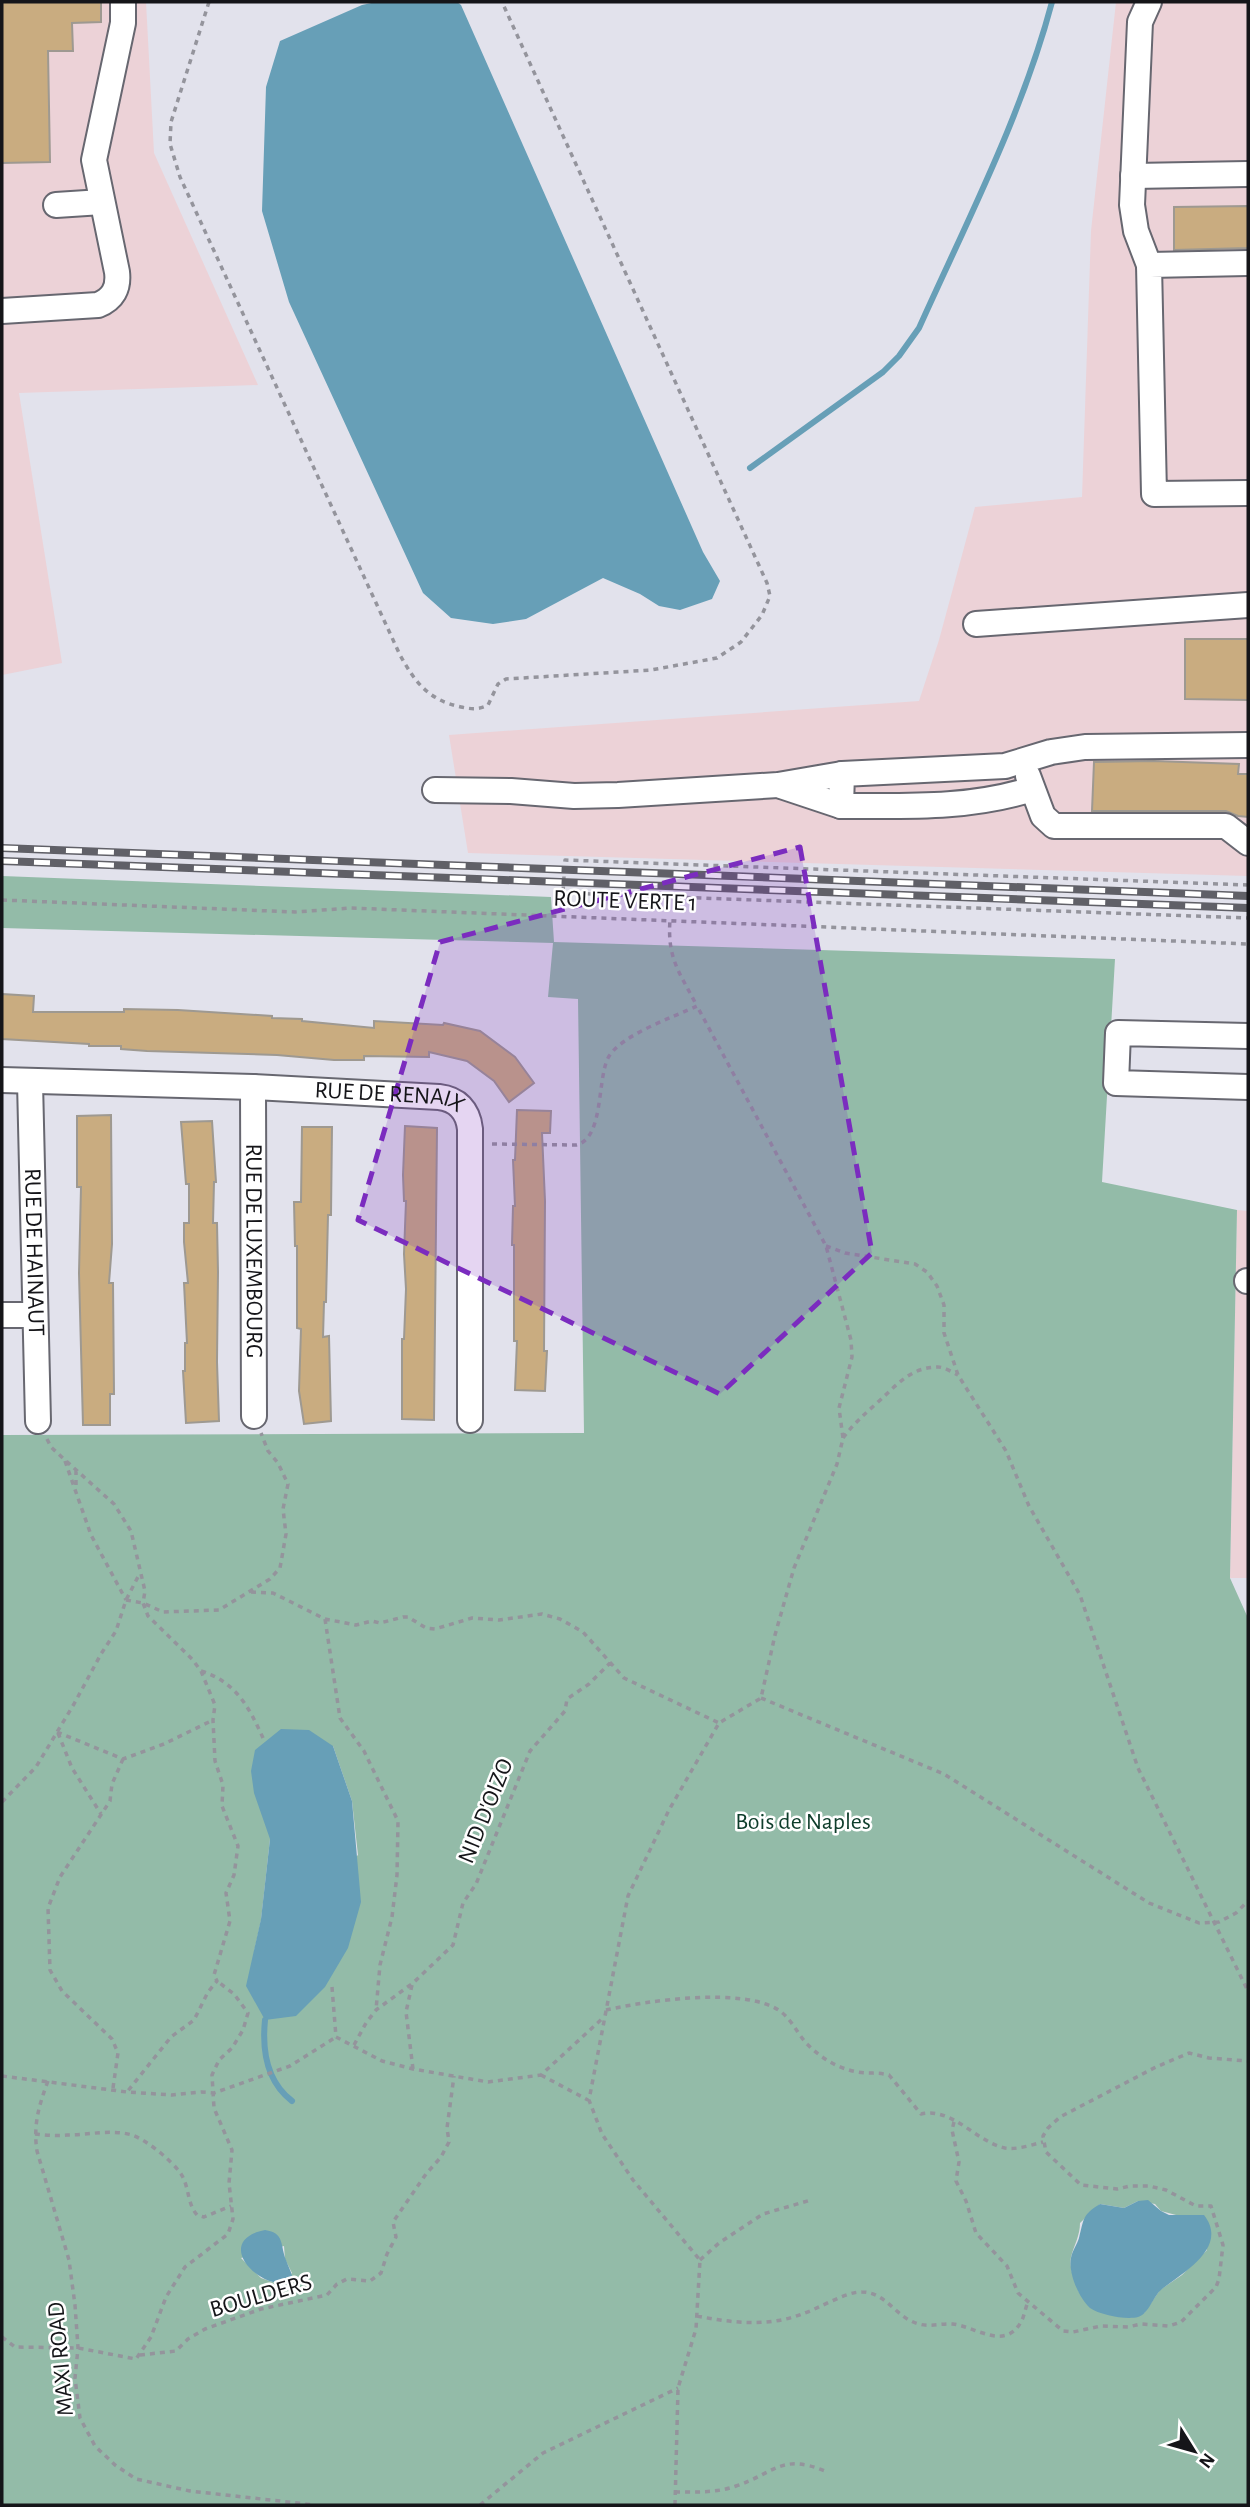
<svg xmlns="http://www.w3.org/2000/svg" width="1250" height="2507" font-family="'Alegreya Sans',sans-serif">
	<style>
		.industrial { fill: #ecd2d7 }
		.green { fill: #93bba8; fill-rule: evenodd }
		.water { fill: #679fb7 }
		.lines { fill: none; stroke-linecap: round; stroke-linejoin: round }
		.stream { stroke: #679fb7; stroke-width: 6 }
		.building { fill: #c9ac80; stroke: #9e9991; stroke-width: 2 }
		.minor-casing { stroke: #676770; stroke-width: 28 }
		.path { stroke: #94949c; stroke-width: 3.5; stroke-dasharray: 5 5; stroke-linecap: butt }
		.minor { stroke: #fff; stroke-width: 24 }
		.rail-casing { stroke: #606067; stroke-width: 8 }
		.rail { stroke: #fff; stroke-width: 5; stroke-dasharray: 16; stroke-linecap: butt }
		.marked { fill: #7b2cbf; fill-opacity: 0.2; stroke: #7b2cbf; stroke-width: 5; stroke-dasharray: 14 9; stroke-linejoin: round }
		.labels { text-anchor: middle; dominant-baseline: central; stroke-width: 5; stroke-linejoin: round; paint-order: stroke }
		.street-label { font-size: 24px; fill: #151519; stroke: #fff }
		.park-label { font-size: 24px; fill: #0e3d2b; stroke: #fff }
	</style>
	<rect width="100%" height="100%" fill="#e2e2ec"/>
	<path class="industrial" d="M2,2H146L154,153L258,385L19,393L62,663L2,675Z
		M1116,2H1248V876L468,853L449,735L919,701L939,640L975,507L1082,497L1091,231Z
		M1237,1210L1248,1211V1578H1230Z"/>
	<path class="green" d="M2,876L551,897L554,942L1115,959L1102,1182L1237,1210L1230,1578L1248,1618V2505H2V1435L584,1433L578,999L548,997L553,943L2,928ZM333,1746L352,1801L358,1855L254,1952L261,1920L270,1839ZM1138,2201L1155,2204L1161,2211L1176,2215L1207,2250L1182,2275L1160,2290L1144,2313L1079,2292C1075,2281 1069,2269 1071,2257C1074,2245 1080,2236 1080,2223L1100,2204L1124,2208ZM284,2246L285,2259L292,2273L281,2285L261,2278L241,2258Z"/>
	<path class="water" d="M376,2H457L461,5L703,552L720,581L712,599L680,610L659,606L640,594L603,578L526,619L493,624L451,618L423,593L289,302L262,211L266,87L280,41L362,5Z
		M281,1729L309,1730L333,1746L352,1801L361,1902L348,1948L325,1987L296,2016L265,2020L246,1986L261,1919L270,1839L254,1793L251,1771L255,1750Z
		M1148,2200L1161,2211L1169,2215H1204C1229,2247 1184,2272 1162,2289C1153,2296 1149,2314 1138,2317C1126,2320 1100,2315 1090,2308C1079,2298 1068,2273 1071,2258C1072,2251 1077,2245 1079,2238C1084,2219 1082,2215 1100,2204L1124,2208L1138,2201Z
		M265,2230C285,2233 280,2245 286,2260C288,2266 291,2271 292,2276L288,2284C253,2286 215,2240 265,2230Z"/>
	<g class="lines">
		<path class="stream" d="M750,468L883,372L899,356L919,328C967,221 1022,115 1052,2
			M265,2020C262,2050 266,2081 292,2101"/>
	</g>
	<path class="building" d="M2,2H101V22L72,23L73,51H48L50,162L2,163Z
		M1248,206V248L1174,250V207Z
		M1185,639H1248V700L1185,699Z
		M1154,761L1239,764L1238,774H1248V817L1238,816L1226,811H1092L1094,762Z
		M2,994L34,996L33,1012H124V1009L178,1010L272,1016V1018L302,1019V1021L374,1028V1021L443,1025L444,1023L480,1031L515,1057L534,1083L509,1102L494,1081L467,1061L429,1052V1057L364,1056V1060H334L277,1055L147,1051L121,1049V1046H89V1044L2,1039Z
		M517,1110L551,1111L550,1133H542L545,1201L544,1351H547L545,1391L515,1390L517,1341H514V1245H512L513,1206H515L513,1160H515Z
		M111,1115L112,1244L109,1283H113L114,1394H110V1425H83L79,1273L81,1187H77V1116Z
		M212,1121L216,1182H214L213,1223H217L218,1272L217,1362L219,1421L186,1423L183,1371H185V1343H187L184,1283H188L184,1242V1223H189V1184H186L181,1122Z
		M405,1126L437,1128L434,1420L402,1419V1339H404L406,1289L404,1254L406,1201H404L403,1175Z
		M302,1127H332L331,1215H328L326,1302H324L323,1337L329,1336L331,1421L304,1424L299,1391L301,1329L297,1328V1246H295L294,1202H301Z"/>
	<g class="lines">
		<defs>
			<g id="minor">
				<path d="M1133,176L1248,174"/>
				<path d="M56,205L102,202"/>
				<path d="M1248,263L1149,265L1154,494L1248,493"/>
				<path d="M1149,265L1136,231L1132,205L1140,22L1149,2"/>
				<path d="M2,311L98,305C113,299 119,288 117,272L94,160L123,23V2"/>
				<path d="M976,624L1248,605"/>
				<path d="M1028,776L1043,816L1054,826H1226L1248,843"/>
				<path d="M781,786L841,806"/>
				<path d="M1032,789C969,809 906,806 841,806L842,774L1005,766L1051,752L1085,747L1248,745"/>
				<path d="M435,790L511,791L574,796L618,795L778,785L842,774"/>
				<path d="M1248,1036L1118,1033L1116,1083L1248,1087"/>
				<path id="s1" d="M2,1080L253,1087L439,1097C457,1099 468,1110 470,1129V1420"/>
				<path id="s2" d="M30,1082L38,1421"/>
				<path id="s3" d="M253,1087L254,1416"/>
				<path d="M1247,1281H1248"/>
				<path d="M2,1315H35"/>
			</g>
		</defs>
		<use href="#minor" class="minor-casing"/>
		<path class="path" d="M209,2L171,122L170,144L180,177L400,655C415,682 428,700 461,707C470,709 479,710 488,705L498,684L506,679L651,670L717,658L741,642L762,615L770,596L767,583L502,2
			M1248,885L565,860L563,893L1248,918
			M2,900L295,912L351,908L1248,944
			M492,1144L576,1145C604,1139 597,1080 608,1058C620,1035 674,1017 697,1006C680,973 667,959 670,920
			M826,1246L845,1253L915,1264L927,1272L937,1286L944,1305V1333L958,1375L1006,1451L1029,1506L1080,1595L1138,1768L1248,1991
			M843,1438C854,1423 865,1414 878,1402C896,1386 910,1367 938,1367C944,1367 952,1372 958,1375
			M47,1439L51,1447L65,1460L114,1504L131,1531L145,1591L143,1603L148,1616L192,1659L201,1671L215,1705L213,1720L215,1761L223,1785L222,1806L238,1846L234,1875L226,1893L230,1921L214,1975L217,1981L208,1992L194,2020L171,2037L127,2092
			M65,1461L91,1535L126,1600
			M76,1470V1485
			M251,1592L273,1593L325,1619L356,1625L372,1621L380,1623L403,1617H408L426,1628L435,1629L472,1618L499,1620L542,1614L560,1619L583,1632L624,1678L719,1723
			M126,1600L143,1603L163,1612L219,1610L270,1579L280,1568L286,1534L283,1509L288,1484L278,1463L268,1451L261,1433
			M325,1619L340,1718L364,1751L398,1821L397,1875L392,1917L380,1965L376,2010
			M201,1671C236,1682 249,1707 263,1738
			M761,1698L944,1774L1149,1903L1199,1923L1219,1922L1236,1913L1248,1901
			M57,1732L123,1759L164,1744L213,1720
			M58,1733L72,1768L101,1814
			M2,1802L36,1767L74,1704L101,1654L116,1631L126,1600L140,1573
			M412,1985L406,2012L413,2069
			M332,1987L336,2037
			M606,2010C646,2001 744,1986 780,2011C792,2020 797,2033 807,2044C821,2058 837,2068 857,2072C868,2074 878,2072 889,2075L921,2114C953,2107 976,2142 1005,2148C1017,2150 1031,2145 1043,2142
			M336,2037L382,2061L413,2069L488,2082L541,2075L604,2017
			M354,2045L366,2023L376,2010L413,1983L453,1945L463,1903L476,1884L530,1751L565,1711L567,1699L589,1684L610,1663
			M541,2075L588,2100
			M2,2076L127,2092L172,2095L201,2092L214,2093L290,2066L336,2037
			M48,2081C39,2105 33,2125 37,2151L69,2260L75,2305L78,2348L75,2378L80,2418L95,2446L115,2465L136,2479L190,2491L315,2505
			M113,2088L118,2053L112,2039L62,1991L50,1970L48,1908L60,1877L110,1801L112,1784L123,1759
			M954,2122L952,2130L959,2162L956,2181L966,2201L976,2233L1007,2266L1018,2293L1063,2331L1073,2332L1101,2326L1128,2327L1141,2324L1169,2326L1181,2322L1216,2287L1219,2279L1223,2245L1211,2206H1196L1166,2190L1149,2186H1130L1117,2189L1081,2185L1046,2152L1043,2136L1048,2128L1060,2117L1156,2067L1189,2053L1209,2058L1248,2061
			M35,2134C45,2135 56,2136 67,2135C88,2135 112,2129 132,2135C148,2141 168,2158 179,2171C190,2185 186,2202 197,2215L204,2217L231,2206
			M700,2260L719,2243L763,2214L811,2200
			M697,2316C732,2323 769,2327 802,2314C818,2309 847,2291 862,2292C884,2292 894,2313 911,2321C926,2329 939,2323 953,2324C976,2327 1005,2351 1021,2322C1024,2317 1025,2309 1028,2302
			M2,2337L15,2347L78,2348L136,2359L151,2337L166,2297L185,2267L228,2234L233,2219L229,2183L232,2150L214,2108L212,2075L219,2060L232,2048L243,2030L248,2013L234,1994L217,1981
			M140,2355L176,2351L188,2339L205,2329L261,2309L327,2295L337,2284L347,2279L370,2281L381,2273L387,2254L396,2237L393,2222L426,2174L441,2157L449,2142L447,2128L454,2076
			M675,2492C696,2492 717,2493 736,2486C775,2473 781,2453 825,2471
			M480,2505L543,2453L678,2388
			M675,2505L678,2388L696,2329L700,2260L633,2180L602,2134L589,2100L628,1896L669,1810L719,1723L761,1698L775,1635L794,1568L837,1464L843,1438L839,1408L852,1357L851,1340L826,1246L697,1006"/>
		<use href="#minor" class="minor"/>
		<defs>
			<path id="rail" d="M2,848L1248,896
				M2,861L1248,908"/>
		</defs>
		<use href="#rail" class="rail-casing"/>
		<use href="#rail" class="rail"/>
	</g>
	<path class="marked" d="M800,847L872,1253L720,1394L358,1220L440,942Z"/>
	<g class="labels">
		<g class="street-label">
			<text transform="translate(625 901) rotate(2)">ROUTE VERTE 1</text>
			<text stroke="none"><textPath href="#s1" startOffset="388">RUE DE RENAIX</textPath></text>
			<text stroke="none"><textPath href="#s2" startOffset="170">RUE DE HAINAUT</textPath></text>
			<text stroke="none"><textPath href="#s3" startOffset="164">RUE DE LUXEMBOURG</textPath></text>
			<text transform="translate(486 1811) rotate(-68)">NID D'OIZO</text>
			<text transform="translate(261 2296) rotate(-16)">BOULDERS</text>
			<text transform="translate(61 2359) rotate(-95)">MAXI ROAD</text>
		</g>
		<g class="park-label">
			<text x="803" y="1822">Bois de Naples</text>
		</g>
	</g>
	<rect width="1250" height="2507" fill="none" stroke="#151519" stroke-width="7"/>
	<g transform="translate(1194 2451) rotate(127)" stroke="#ffffff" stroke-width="5" paint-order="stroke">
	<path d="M0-5L12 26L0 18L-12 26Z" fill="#151519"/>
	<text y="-10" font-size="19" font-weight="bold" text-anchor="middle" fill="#151519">N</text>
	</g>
</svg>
